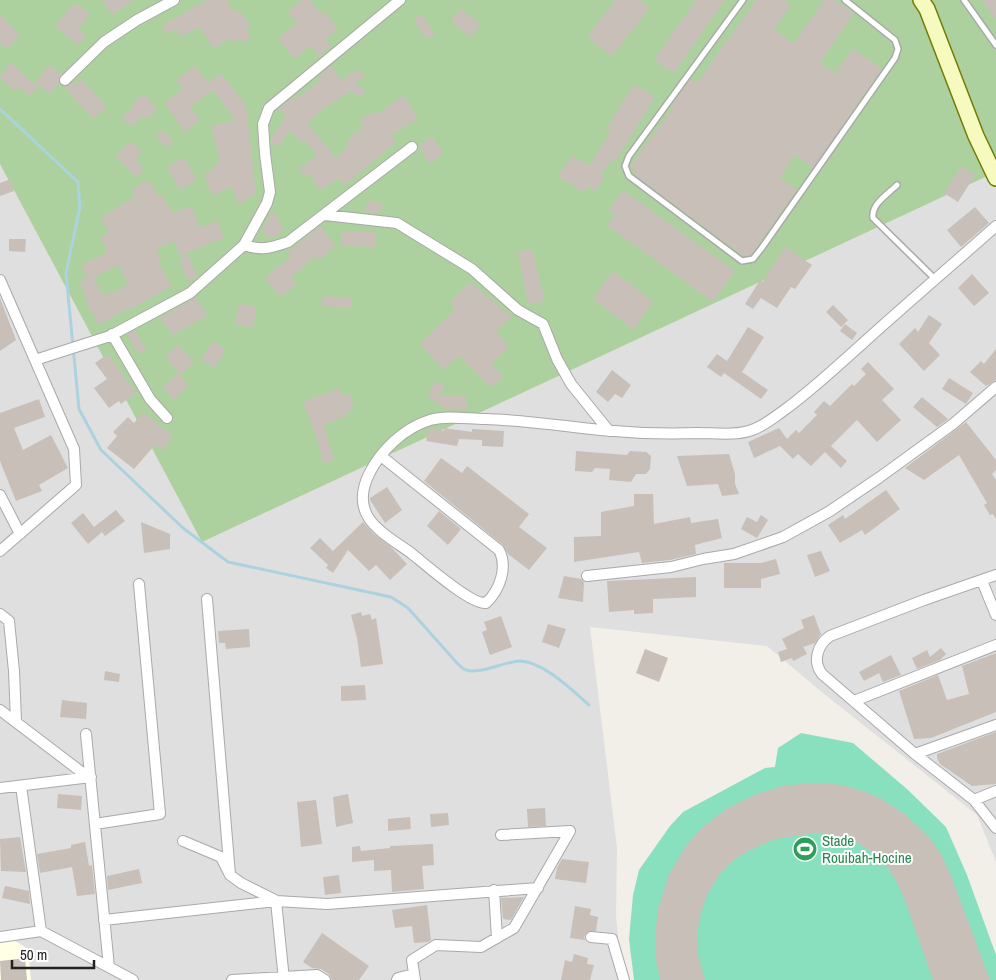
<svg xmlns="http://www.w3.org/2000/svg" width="996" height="980" font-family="'Archivo Narrow',sans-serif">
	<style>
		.residential { fill: #e0dfdf }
		.education { fill: #ffffe5 }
		.forest { fill: #add19e }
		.pitch { fill: #88e0be }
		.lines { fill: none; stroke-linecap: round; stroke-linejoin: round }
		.stream { stroke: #aad3df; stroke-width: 3 }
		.building { fill: #c7bfb8; fill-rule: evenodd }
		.service-casing { stroke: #a9a9a9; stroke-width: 8 }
		.minor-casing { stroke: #a9a9a9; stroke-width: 12 }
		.secondary-casing { stroke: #707d05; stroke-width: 18 }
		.service { stroke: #fff; stroke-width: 5 }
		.minor { stroke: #fff; stroke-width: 10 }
		.secondary { stroke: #f7fabf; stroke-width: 15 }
		.labels { text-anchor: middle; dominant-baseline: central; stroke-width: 4; stroke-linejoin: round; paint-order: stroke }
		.leisure-label { font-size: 15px; fill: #27864d; stroke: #fff; text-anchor: start }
	</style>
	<rect width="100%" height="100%" fill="#f2efe9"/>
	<path class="residential" d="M0,0H996V862L977,815L823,693L767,646L590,627L617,848L616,915L622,980H0Z"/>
	<path class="education" d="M14,940L28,949L31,980H0V941Z"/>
	<path class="forest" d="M0,0H996V172L202,542L0,164Z"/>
	<path class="pitch" d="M801,733L853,743L907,789L946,827L967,875L996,955V980H634L629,939L633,895L639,870L670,826L683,812L765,768L775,767L778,748Z"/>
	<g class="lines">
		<path class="stream" d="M0,109L78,182L80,207L66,273L79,409L101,450L183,528L228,562L391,597L408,608L457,663C459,665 463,669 466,670C479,675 506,661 520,661C544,662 572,690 589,705"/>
	</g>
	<path class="building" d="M102,0H133L112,15Z
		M206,0H227L234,13L239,10L251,27L246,30L251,38L243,43L240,39L234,43L230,38L214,49L199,27L180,37L176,29L166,34L162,26Z
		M302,0H310L321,14L324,11L338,29L325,40L331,46L319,56L311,46L294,59L278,38L297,23L288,11Z
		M615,0H640L650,8L612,56L587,37Z
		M696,0H725L674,73L654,60Z
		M756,0H784L791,5L774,30L794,44L824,0H835L854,13L820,63L835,73L853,49L882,69L813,168L795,155L780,177L797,190L751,255L744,256L634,175L637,172L630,167L674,106L672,105L691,78L697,83Z
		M982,0H996V20Z
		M75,2L90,14L78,30L86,36L79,45L55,26Z
		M461,8L480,25L470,37L451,20Z
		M0,14L20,36L6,49L0,43Z
		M421,14L435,33L427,39L413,20Z
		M11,63L38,87L29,96L19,87L15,91L0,78V76Z
		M49,65L61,74L59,78V82L50,94L35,83Z
		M195,66L208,83L221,73L246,105L256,193L239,205L231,186L213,196L204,176L220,162L211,126L235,120L213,90L190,107L200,120L185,132L164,103L183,89L176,80Z
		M331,66L341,80L359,69L364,77L355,83L366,91L361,98L351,91L336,101L335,100L307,123L326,145L324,148L325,149L328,147L336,158L349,144L346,141L363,127L359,122L372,112L375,115L404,96L418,118L391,136L396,142L345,185L339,178L320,190L309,173L305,177L299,169L317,155L304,140L301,142L290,130L278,147L271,142V139L286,116L279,109L294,96L296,99L321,80L319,76Z
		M81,79L107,107L93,119L64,87L67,86L72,83L74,84Z
		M634,84L655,97L615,162L611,161L601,175L605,177L595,191L587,186L583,192L558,176L572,155L589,166L611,131L606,129Z
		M144,94L157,109L146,119L143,116L131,127L122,117L134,106V102Z
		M163,130L173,140L166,147L156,137Z
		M432,136L444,153L430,164L419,146Z
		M131,141L142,152L136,159L143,170L136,177L115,156Z
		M183,157L197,180L180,190L167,168Z
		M961,166L975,175L958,202L944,193Z
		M11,179L14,191L0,196V183Z
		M148,179L159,197L163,195L172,213L191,206L200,228L217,221L224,238L180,256L174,241L156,249L161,258L157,260L172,286L129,310L128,308L99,325L86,304L87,303L80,281L87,278L81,265L108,252L100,238L109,232L100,218L135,197L131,190ZM118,265L128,284L108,295L106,291L101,294L95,277Z
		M623,190L735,271L713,302L607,225L615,214L609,210Z
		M369,200L383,205L379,214L364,211Z
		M975,207L989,223L961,247L947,230Z
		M274,212L284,231L269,239L262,227L268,221L267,218L268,216Z
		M320,226L336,245L319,260L316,256L291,277L297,284L281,297L265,278L291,256L288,252Z
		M342,231L376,232L375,247L341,246Z
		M9,239H26L25,252L9,251Z
		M785,247L812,265L795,289L791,287L777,308L761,298L753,309L745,304L760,280L763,282Z
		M532,249L545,301L528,304L518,252Z
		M188,255L197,277L188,281L179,259Z
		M613,271L653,301L634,330L593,299Z
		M972,274L989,293L974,306L958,288Z
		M470,282L512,317L496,331L509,347L491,364L503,376L491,388L459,355L444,370L419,344L455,309L450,302Z
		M323,296L352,298L351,308L322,306Z
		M0,298L16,340L0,351Z
		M195,298L208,315L173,335L160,318Z
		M239,304L257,307L253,327L235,325Z
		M833,305L848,320L841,327L826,312Z
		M929,315L942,324L929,343L940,355L924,371L899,344L915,328L918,332Z
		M845,324L857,333L852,340L840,331Z
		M748,327L764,337L742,372L768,390L761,399L724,373L721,377L707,367L717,354L727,361Z
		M135,330L146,350L139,354L127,335Z
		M213,341L226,350L214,368L201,359Z
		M178,344L194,362L181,374L165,357Z
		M996,349V380L986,386L970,372L981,361L984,364Z
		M108,354L136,393L121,404L119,401L109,408L94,388L107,379L95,363Z
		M868,362L894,389L882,400L901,420L877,442L857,420L831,446L847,461L841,468L825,452L811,466L798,454L793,459L780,446L754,458L748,442L779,428L787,439L796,430L799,433L817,415L814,412L824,401L830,406L852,384L854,386L866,374L861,369Z
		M612,370L631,385L622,398L615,394L608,402L596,392Z
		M178,373L189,386L174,400L162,387Z
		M949,378L973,393L966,404L942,389Z
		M436,381L445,387L438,396H466L467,409L448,410L427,396Z
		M339,388L342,396L349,393L354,405L352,406L353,410L346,412L347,416L324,425L334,460L323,463L318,442L303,402Z
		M922,397L948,419L937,427L913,407Z
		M39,399L45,417L14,428L23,450L51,435L68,468L39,485L42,491L16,501L0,461V413Z
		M143,412L173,436L162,450L155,445L134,469L107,448L117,436L113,432L128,417L134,423Z
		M966,422L996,460V470L992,474L996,480V519L993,514L990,515L984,505L987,503L959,455L924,480L905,468Z
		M429,428L444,431V428L472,432V429L504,431L503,447L482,446V440L459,439L457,446L426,441Z
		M576,451L627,455L630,451L646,452L651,456L650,469L646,474H636L631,482L609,480L610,469L595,468L592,472L575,471Z
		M729,454L735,474V484L739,494L722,496L718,484L687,486L677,456Z
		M441,458L462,473L467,466L529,514L519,527L547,548L529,570L508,554L503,545L424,481Z
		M387,487L402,510L385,523L370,500V498Z
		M886,490L900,509L865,535L862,530L840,543L828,525L843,515L845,519Z
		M634,494H653L654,524L690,517L691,523L718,519L722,538L695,545L696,554L670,560L642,563L639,552L574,562V537L601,536V512L634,506Z
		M116,510L125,521L105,536L102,532L88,544L71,523L83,513L94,527Z
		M439,511L461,529L448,545L427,526Z
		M761,515L768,520L757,538L741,529L747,517L757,522Z
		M141,522L170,534V549L144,553Z
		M363,522L374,534L391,547L407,564L390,580L376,565L369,571L348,550L333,573L326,568L328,565L310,548L320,538L333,551Z
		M821,551L830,571L815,577L807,555Z
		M776,559L780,574L761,579V588H724V563H761Z
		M564,576L581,579L584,582L583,602L558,598Z
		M696,577V597L653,599V613L634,614V610L609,612L607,581Z
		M361,612L362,616L370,614L372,620L376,618L383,664L361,667L357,638L351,615Z
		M814,615L821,634L815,643L803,647L807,654L793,661L792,658L781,662L778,652L787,649L782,639L804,628L801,620Z
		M501,616L512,647L490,655L482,632L487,630L484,622Z
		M548,624L566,629L559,648L542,642Z
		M249,629L250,647L226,649L225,643H219L218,631Z
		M941,648L946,654L940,660L917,669L912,658L927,650L930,657Z
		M645,649L668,658L659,682L636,673Z
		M996,653V712L931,738L914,739L899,691L938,675L947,700L969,694L962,666Z
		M891,655L901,675L883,682L879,673L864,681L859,672Z
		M105,671L120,674L119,682L104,680Z
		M365,685L366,700L341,701V686Z
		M62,700L87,703L86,719L60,717Z
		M996,732V784L972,786L940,764L937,758V754Z
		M810,783H828L845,786L863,791L880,798L906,815L929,837L942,856L951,876L990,980H933L904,898L895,879L885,864L870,851L854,841L835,836L816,833L775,839L752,849L734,860L719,875L708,893L701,913L697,933L698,955L705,980H660L656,960L655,935L658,909L669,874L687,844L703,827L726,809L756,794L783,786Z
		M58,794L82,796L81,810L57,808Z
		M348,794L353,823L336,827L333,797Z
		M316,800L322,844L301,847L297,802Z
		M545,808L546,826L528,827L527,809Z
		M448,813L449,825L431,827L430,814Z
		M410,817L411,829L388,831V819Z
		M20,837L26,872L1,871L0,839Z
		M85,842L89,866L92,865L95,894L77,896L72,867L40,873L37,854L71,848V845Z
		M433,844L434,865L422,866L424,889L392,892L391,870L374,871V860L352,862V847L360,846L361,851L390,848V846Z
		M562,859L589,862L586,883L555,879L557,868Z
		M139,869L142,883L108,890L107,876Z
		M339,875L341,893L325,895L323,877Z
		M5,886L29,891L30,904L2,898Z
		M524,897L511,920L503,919L501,898Z
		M427,905L431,940L428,942L414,943L412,926L395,928L392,910Z
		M575,906L591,909L590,915L598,917L596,931H589L586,933L584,937L585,940L570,938Z
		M322,933L369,966L359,980H332L329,974L321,969L312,968L303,962Z
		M574,954L588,958L587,964L594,965L590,980H561L565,960L572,962Z
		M25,958L27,980H1L0,961Z"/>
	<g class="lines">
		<defs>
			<path id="service" d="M743,0L629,156L625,166L629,176L742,261L753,259L761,249L895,58L898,49L895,40L845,0
				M964,0L996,45
				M897,185C888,194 871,204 873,218L935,279"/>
			<path id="minor" d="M65,80L104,42L137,20L174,0
				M325,215L397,223L472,269L518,310L543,324L557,359L571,384L609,431
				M244,245C262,251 270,248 288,242L412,147
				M0,280L74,449L76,485L0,551
				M112,334L150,399L167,418
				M35,360L110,336L190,293L244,245L267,203L270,192L265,154L263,124L269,108L400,0
				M381,456L499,550C508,567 500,590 486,603C471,605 425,564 411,553C380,531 349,516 369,474C381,450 404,428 430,420C447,415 468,419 485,419C524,420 562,426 600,430C632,433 665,434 697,433C715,433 735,436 752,430C764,426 773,418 783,411C811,391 835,368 861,345C905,305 951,266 996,226
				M0,495L20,534
				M996,575L924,600L830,636C818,644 812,661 822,674L915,754L974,800L996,828
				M587,576L671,567L703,559L734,554L783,537L830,511L880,477L953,424L996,387
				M982,581L996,615
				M207,599L230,875
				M0,614L9,621L14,671L16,721
				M854,701L996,645
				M0,710L88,777
				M86,734L109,967
				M915,754L996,725
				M21,786L41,931
				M0,788L91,777
				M974,800L996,791
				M95,824L160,814L139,584
				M501,835L570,831
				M183,841L221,857L230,875L241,883L275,900
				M494,890L497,938
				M276,901L284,980
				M104,920L276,901L327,904L538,888
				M0,937L41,931L133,980
				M591,937L612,939L624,980
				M232,980L317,975L325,980
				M397,980L398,978L414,974
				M415,980L412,960L436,945L481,947L514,928L570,831"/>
			<path id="secondary" d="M921,0L927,9L976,136L996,178"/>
		</defs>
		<use href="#service" class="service-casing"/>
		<use href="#minor" class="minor-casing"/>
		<use href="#secondary" class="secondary-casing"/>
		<use href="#service" class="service"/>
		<use href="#minor" class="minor"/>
		<use href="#secondary" class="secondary"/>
	</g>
	<defs>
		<symbol id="stadium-disc" viewBox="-11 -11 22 22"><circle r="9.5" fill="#2e9e5b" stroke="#fff"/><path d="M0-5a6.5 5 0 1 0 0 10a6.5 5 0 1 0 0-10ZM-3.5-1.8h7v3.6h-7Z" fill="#fff"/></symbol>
	</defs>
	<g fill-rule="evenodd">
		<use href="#stadium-disc" x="791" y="835" width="28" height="28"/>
	</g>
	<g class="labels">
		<g class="leisure-label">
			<text x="822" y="840">Stade<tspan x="822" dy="17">Rouibah-Hocine</tspan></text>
		</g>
	</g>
	<path d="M12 960v8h82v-8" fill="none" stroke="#222222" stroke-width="2.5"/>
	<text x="20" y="960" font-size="15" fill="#222222" stroke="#ffffff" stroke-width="4" paint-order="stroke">50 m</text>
</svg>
